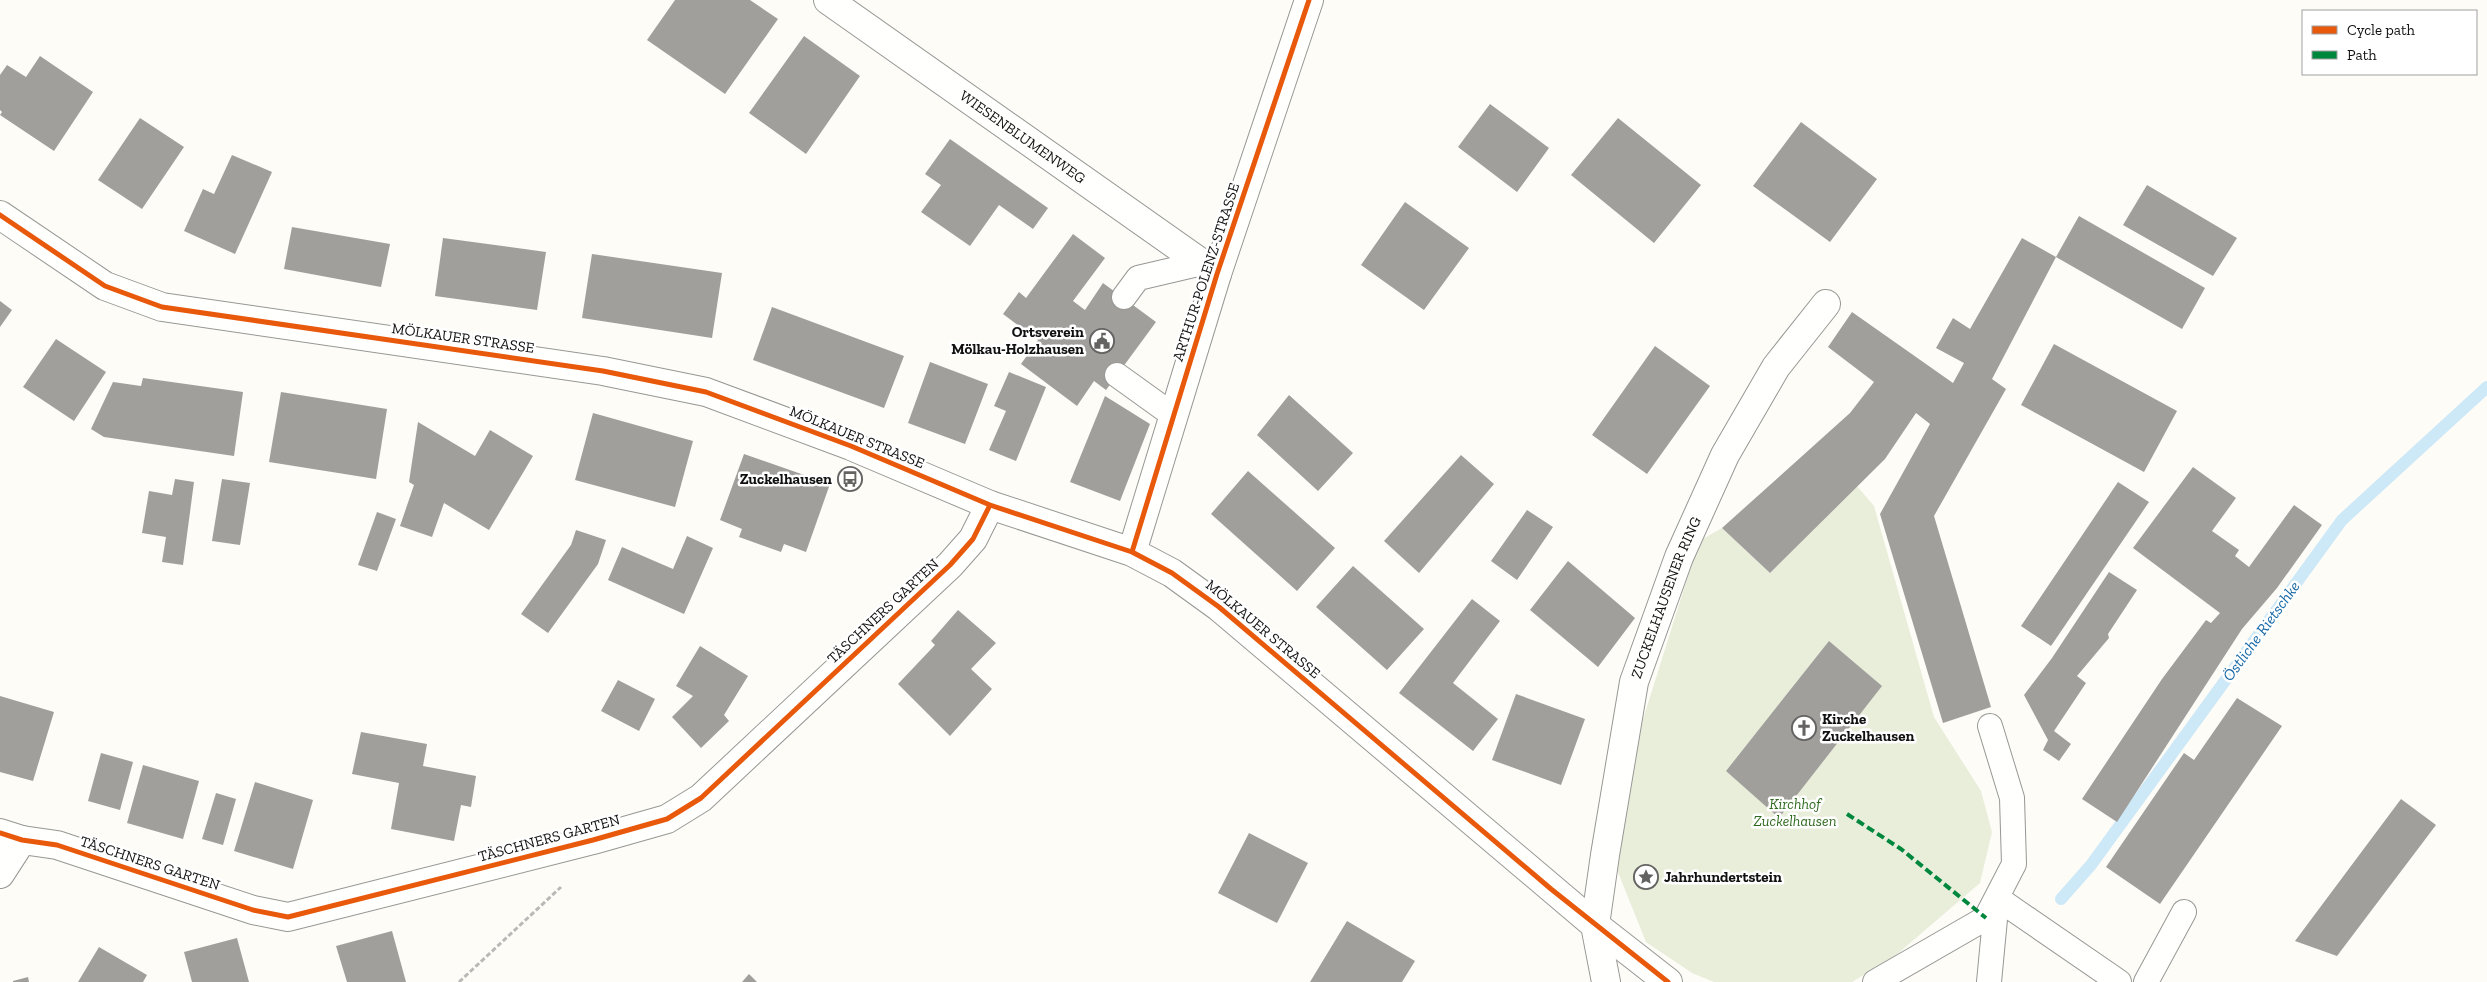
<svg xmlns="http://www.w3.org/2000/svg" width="2487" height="982" font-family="'Zilla Slab',serif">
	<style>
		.cemetery { fill: #e9eedb }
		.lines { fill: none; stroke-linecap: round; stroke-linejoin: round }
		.stream { stroke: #cde8f7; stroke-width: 12 }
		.building { fill: #a19f9c }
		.service-casing { stroke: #979795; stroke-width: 26 }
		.minor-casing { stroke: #979795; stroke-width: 30 }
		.tertiary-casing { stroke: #979795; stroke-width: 30 }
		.path { stroke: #b9b9b8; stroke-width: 3; stroke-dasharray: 5 2.5; stroke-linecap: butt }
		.service { stroke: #fffffe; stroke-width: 24 }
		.minor { stroke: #fffffe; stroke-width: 28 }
		.tertiary { stroke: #fffffe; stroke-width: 28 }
		.quiet { stroke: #00873e; stroke-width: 4; stroke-dasharray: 8 4; stroke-linecap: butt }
		.cycleway-casing { stroke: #fff; stroke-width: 8 }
		.cycleway { stroke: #e8590c; stroke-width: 5 }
		.labels { text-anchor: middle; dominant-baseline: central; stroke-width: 5; stroke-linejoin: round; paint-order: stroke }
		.street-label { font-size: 15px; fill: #111; stroke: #fff }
		.poi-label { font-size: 15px; font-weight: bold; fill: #111; stroke: #fff; text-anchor: end }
		.park-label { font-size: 15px; font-style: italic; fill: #2f6b1f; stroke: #fff }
		.water-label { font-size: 16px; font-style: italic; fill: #1768a6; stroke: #fff }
	</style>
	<rect width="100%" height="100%" fill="#fdfcf7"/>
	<path class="cemetery" d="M1857,486L1874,506L1934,717L1981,791L1992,832L1980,883L1895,956L1852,982H1714L1692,973L1646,942L1615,865L1639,732L1699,541L1722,528L1770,573Z"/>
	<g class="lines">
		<path class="stream" d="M2061,899L2091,865L2342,520L2487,387"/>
	</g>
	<path class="building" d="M675,0H750L778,19L725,94L647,40Z
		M804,36L860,76L806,154L749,113Z
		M40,56L93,92L54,151L0,115L2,112L0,110V75L7,65L26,77Z
		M1490,104L1549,148L1517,192L1458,147Z
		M140,118L184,147L142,209L98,180Z
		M1618,118L1701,185L1654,243L1571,175Z
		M1801,122L1877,179L1830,242L1753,186Z
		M950,139L1048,208L1033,229L999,205L970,246L921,212L941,185L925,174Z
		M232,155L272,172L235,254L184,231L203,189L214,194Z
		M2147,185L2237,238L2213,276L2123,225Z
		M1405,202L1469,248L1424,310L1361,265Z
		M2079,216L2205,288L2182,329L2056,257Z
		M292,227L390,244L381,287L284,269Z
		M1073,234L1105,258L1073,301L1085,310L1103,283L1156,322L1106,390L1094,381L1077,406L1021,364L1038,340L1003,314L1019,292L1026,298Z
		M443,238L546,252L537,310L435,296Z
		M2022,238L2056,257L1992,379L2006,389L1934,516L1991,707L1943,723L1880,514L1930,424L1916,413L1885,459L1770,573L1722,528L1850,413L1874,382L1828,347L1852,312L1953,383L1964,363L1936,348L1953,318L1970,329Z
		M592,254L722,273L712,338L582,318Z
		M0,301L12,310L0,327Z
		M772,307L904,356L884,408L753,360Z
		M56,339L106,372L74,421L23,387Z
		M2054,344L2177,411L2144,472L2021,405Z
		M1655,346L1710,386L1647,474L1592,435Z
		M930,362L988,384L965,444L908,423Z
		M1009,372L1046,387L1016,461L989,450L1006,411L994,406Z
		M143,378L243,392L234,456L104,437L91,429L113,382L141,386Z
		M281,392L387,409L376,479L269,462Z
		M1289,395L1353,453L1318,491L1257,435Z
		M1105,396L1150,424L1120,501L1070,482Z
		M593,413L693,441L675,507L575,480Z
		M418,422L475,456L490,430L533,456L489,530L444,503L432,537L400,526L414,485L409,482Z
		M744,454L830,484L806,552L784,544L781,552L739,537L742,529L720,520Z
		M1461,455L1494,484L1419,573L1384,541Z
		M2193,467L2236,498L2212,531L2239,550L2235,556L2249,567L2294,505L2322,525L2277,588L2242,629L2117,822L2082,799L2162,679L2206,620L2211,623L2220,613L2133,548Z
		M1248,471L1335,548L1297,591L1211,514Z
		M175,479L194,482L183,565L162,562L166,537L142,533L149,491L172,495Z
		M222,479L250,483L240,545L212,541Z
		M2118,482L2149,502L2051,646L2021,626Z
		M1527,510L1553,527L1517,580L1491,561Z
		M377,512L396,519L377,571L358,565Z
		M576,530L606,540L598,564L548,633L521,614L571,545Z
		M687,536L713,548L684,614L608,580L622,547L673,569Z
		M1568,561L1635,618L1598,667L1530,610Z
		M1353,566L1424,629L1387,670L1316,607Z
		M2109,572L2137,590L2108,634L2109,638L2077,676L2086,683L2054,731L2071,744L2059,761L2043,750L2048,740L2024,695L2052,658Z
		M1472,599L1500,621L1453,683L1498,719L1473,751L1399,693Z
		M958,610L996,643L971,669L992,689L950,736L898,684L935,645L931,641Z
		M1829,641L1882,686L1779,818L1726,771Z
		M700,646L748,676L724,715L729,721L701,748L672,717L693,696L676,686Z
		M618,680L655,699L639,731L601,711Z
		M1516,694L1585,719L1561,785L1492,760Z
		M0,696L54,712L33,781L0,772Z
		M2237,698L2282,726L2160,904L2106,867L2184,753L2194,760Z
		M361,732L427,744L423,766L476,776L471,807L461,805L454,841L391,829L399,783L352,774Z
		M101,753L133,762L120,810L88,801Z
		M143,765L199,781L183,839L127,823Z
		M255,782L313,800L293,869L234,851Z
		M216,793L236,799L223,845L202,839Z
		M2401,799L2436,825L2337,956L2295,941Z
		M1249,833L1308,863L1277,923L1218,893Z
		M1347,921L1415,961L1402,982H1310Z
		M392,931L406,982H347L336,946Z
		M237,938L249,982H192L184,952Z
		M99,947L147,975L143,982H78Z
		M749,974L757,982H742Z
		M28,977L29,982H13V981Z"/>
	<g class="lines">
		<defs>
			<path id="service" d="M1124,297L1138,278L1202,263
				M1117,375L1174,416
				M1875,982L1986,918L2014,864L2012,798L1990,726
				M1989,982L1997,898L2119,982
				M2146,982L2184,912"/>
			<g id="minor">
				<path id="s1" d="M828,0L1217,274"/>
				<path d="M0,833L22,840L57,845L253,910L288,917L593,840L667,819L701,798L950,565L973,539L990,505"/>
				<path d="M0,874L22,840"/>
				<path id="s2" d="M1668,982L1595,925L1605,855L1634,682L1679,557L1725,455L1776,367L1826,304"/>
			</g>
			<path id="tertiary" d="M0,215L105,286L162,307L603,371L706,392L851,446L990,505L1132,552L1172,573L1219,607L1595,925L1606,982
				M1132,552L1217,274L1309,0"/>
		</defs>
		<use href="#service" class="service-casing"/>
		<use href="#minor" class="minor-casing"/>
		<use href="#tertiary" class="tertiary-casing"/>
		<path class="path" d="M459,982L561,887"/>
		<use href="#service" class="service"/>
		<use href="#minor" class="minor"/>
		<use href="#tertiary" class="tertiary"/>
		<path class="quiet" d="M1847,814L1901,849L1986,918"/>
		<defs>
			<path id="cycleway" d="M0,215L105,286L162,307L603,371L706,392L851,446L990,505L1132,552L1172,573L1219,607L1551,889L1668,982
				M1132,552L1217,274L1309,0
				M0,833L22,840L57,845L253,910L288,917L593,840L667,819L701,798L950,565L973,539L990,505"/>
		</defs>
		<use href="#cycleway" class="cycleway-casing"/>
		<use href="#cycleway" class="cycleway"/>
	</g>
	<defs>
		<symbol id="civic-ring" viewBox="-11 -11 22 22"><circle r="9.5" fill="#fff" stroke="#646362" stroke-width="1.5"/><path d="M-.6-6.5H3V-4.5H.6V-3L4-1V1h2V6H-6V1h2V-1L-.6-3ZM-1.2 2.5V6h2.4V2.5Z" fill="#646362"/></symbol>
		<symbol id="bus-ring" viewBox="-11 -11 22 22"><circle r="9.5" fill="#fff" stroke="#646362" stroke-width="1.5"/><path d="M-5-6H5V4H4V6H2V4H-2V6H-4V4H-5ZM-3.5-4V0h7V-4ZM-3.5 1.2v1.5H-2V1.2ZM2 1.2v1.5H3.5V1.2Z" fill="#646362"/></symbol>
		<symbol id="church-ring" viewBox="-11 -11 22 22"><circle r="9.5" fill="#fff" stroke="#646362" stroke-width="1.5"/><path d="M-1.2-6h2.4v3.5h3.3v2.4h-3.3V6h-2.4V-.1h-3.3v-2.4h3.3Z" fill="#646362"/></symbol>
		<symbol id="sight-ring" viewBox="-11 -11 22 22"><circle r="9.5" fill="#fff" stroke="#646362" stroke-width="1.5"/><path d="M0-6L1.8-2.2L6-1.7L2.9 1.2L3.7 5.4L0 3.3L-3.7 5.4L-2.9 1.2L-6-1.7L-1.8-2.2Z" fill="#646362"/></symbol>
	</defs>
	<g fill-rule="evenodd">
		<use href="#civic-ring" x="1088" y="327" width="28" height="28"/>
		<use href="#bus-ring" x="836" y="465" width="28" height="28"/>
		<use href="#church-ring" x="1790" y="714" width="28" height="28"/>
		<use href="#sight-ring" x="1632" y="863" width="28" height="28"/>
	</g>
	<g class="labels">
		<g class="street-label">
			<text stroke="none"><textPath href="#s1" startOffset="238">WIESENBLUMENWEG</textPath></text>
			<text transform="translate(1206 272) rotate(-72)">ARTHUR-POLENZ-STRASSE</text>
			<text transform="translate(463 338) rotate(8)">MÖLKAUER STRASSE</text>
			<text transform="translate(857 437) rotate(22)">MÖLKAUER STRASSE</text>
			<text stroke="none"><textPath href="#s2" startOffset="429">ZUCKELHAUSENER RING</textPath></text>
			<text transform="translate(883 611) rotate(-43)">TÄSCHNERS GARTEN</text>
			<text transform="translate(1263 629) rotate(40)">MÖLKAUER STRASSE</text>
			<text transform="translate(549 838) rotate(-15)">TÄSCHNERS GARTEN</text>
			<text transform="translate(150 863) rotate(18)">TÄSCHNERS GARTEN</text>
		</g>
		<g class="poi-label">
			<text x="1084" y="332">Ortsverein<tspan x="1084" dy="17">Mölkau-Holzhausen</tspan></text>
			<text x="832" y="479">Zuckelhausen</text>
			<text x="1822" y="719" text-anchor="start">Kirche<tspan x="1822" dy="17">Zuckelhausen</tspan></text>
			<text x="1664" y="877" text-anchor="start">Jahrhundertstein</text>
		</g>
		<g class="park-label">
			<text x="1795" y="804">Kirchhof<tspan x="1795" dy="17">Zuckelhausen</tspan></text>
		</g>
		<g class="water-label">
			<text transform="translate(2261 631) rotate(-54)">Östliche Rietschke</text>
		</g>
	</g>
	<rect x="2302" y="10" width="175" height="65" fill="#ffffff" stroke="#a0a0a0"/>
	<rect x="2312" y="26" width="25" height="8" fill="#e8590c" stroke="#a0a0a0"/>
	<text x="2347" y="35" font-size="15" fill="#111111">Cycle path</text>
	<rect x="2312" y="51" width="25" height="8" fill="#00873e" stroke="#a0a0a0"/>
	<text x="2347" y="60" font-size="15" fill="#111111">Path</text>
</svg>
